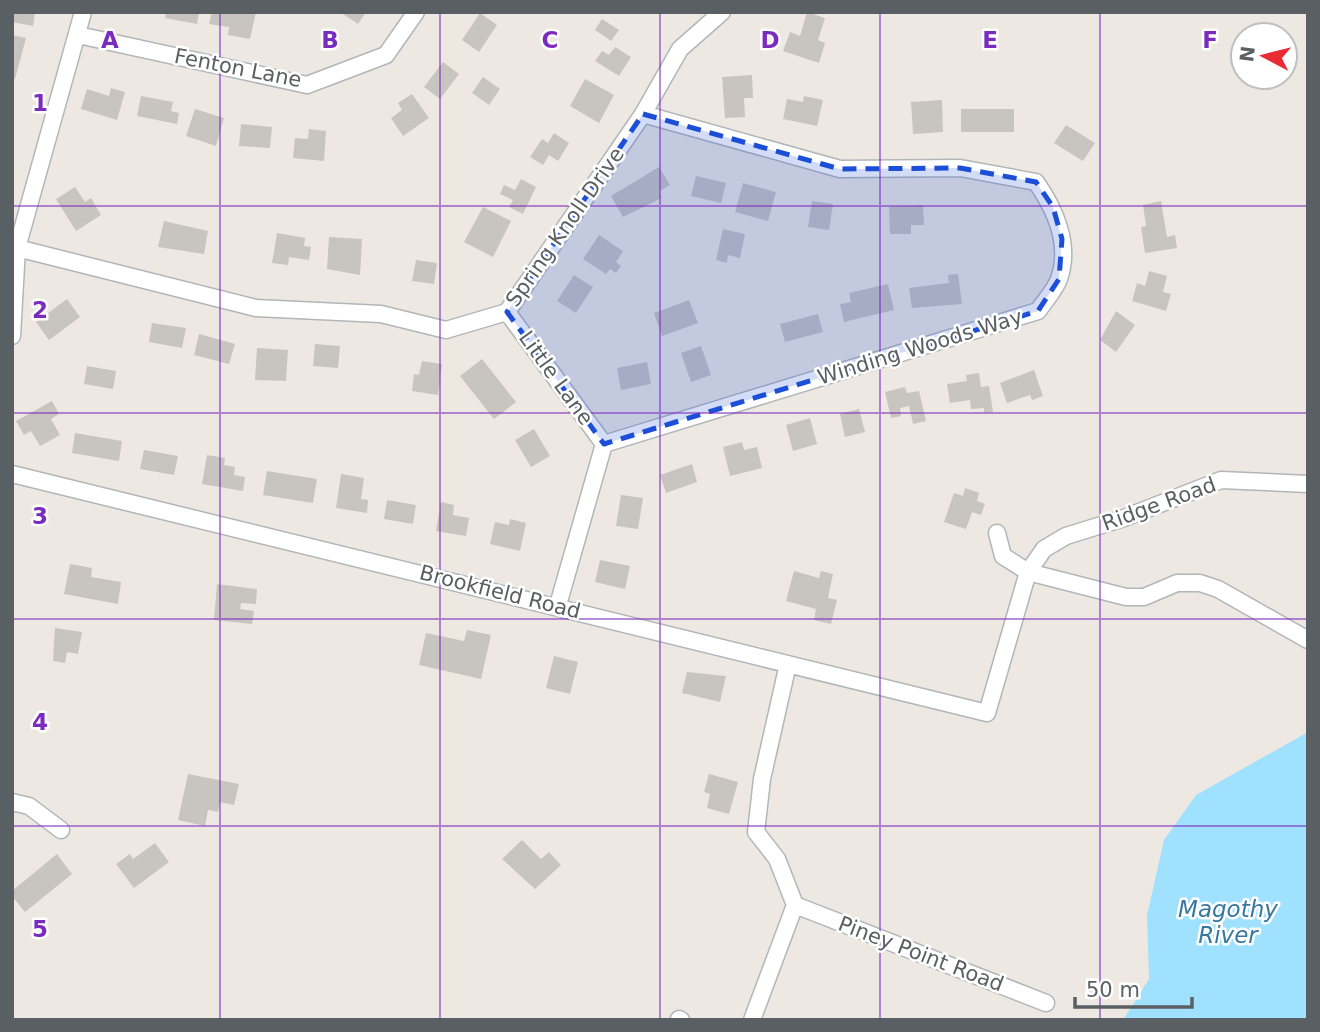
<svg xmlns="http://www.w3.org/2000/svg" width="1320" height="1032" font-family="'DejaVu Sans',sans-serif">
	<style>
		.water { fill: #a0e1ff }
		.building { fill: #c8c4bf }
		.lines { fill: none; stroke-linecap: round; stroke-linejoin: round }
		.street-casing { stroke: #b2b6b9; stroke-width: 19 }
		.street { stroke: #fff; stroke-width: 16 }
		.marked { fill: #1d4ed8; fill-opacity: 0.2; stroke: #1d4ed8; stroke-width: 5; stroke-dasharray: 14 9; stroke-linejoin: round }
		.grid { fill: none; stroke: #7b2cbf; stroke-width: 2; stroke-opacity: 0.55 }
		.labels { text-anchor: middle; dominant-baseline: central; stroke-width: 5; stroke-linejoin: round; paint-order: stroke }
		.street-label { font-size: 21px; fill: #5a5f63; stroke: #fff }
		.water-label { font-size: 23px; font-style: italic; fill: #38779f; stroke: #fff }
		.grid-label { font-size: 23px; text-anchor: middle; font-weight: bold; fill: #7b2cbf; stroke: #fff; stroke-width: 5; stroke-linejoin: round; paint-order: stroke }
	</style>
	<rect width="100%" height="100%" fill="#ede9e2"/>
	<path class="water" d="M1308,732V1020H1123L1149,979L1147,915L1164,840L1196,795Z"/>
	<path class="building" d="M13,12H35L33,26L12,22Z
		M166,12H199L197,24L165,18Z
		M212,12H256L250,39L228,35L229,27L209,24Z
		M340,12H366L358,24Z
		M807,12L825,18L818,40L825,43L819,63L783,51L790,32L800,36Z
		M480,13L497,25L479,52L462,40Z
		M602,19L619,30L611,41L595,30Z
		M12,35L26,38L15,79L12,78Z
		M615,47L631,57L619,76L595,61L602,51L609,55Z
		M443,62L459,74L440,99L424,87Z
		M752,75L753,98H744L745,117L725,118L722,77Z
		M483,77L500,89L489,105L472,93Z
		M585,79L614,95L599,123L570,106Z
		M111,88L125,92L117,120L81,109L87,89L109,96Z
		M412,94L429,118L403,136L391,118L402,110L398,103Z
		M141,96L173,102L171,111L179,113L177,124L137,116Z
		M804,96L823,100L817,126L783,119L787,99L803,102Z
		M942,100L943,132L913,134L911,102Z
		M195,109L224,118L216,146L186,136Z
		M961,109H1014V132H961Z
		M241,124L272,127L270,148L239,146Z
		M1066,125L1095,143L1083,161L1054,143Z
		M309,129L326,131L324,161L293,158L295,138L308,139Z
		M554,133L569,143L558,161L549,155L543,165L530,157L542,139L548,143Z
		M659,167L670,185L659,191L662,198L623,217L611,196Z
		M696,176L726,183L721,203L691,196Z
		M521,179L536,187L523,214L509,207L513,200L500,194L504,185L515,190Z
		M743,183L776,192L768,221L735,212Z
		M75,187L85,202L91,198L101,215L76,231L56,199Z
		M812,201L833,204L829,230L808,227Z
		M1161,201L1167,237L1175,235L1177,248L1145,253L1141,227L1146,226L1143,205Z
		M923,205L924,225H911V234H890L889,207Z
		M483,207L511,221L493,257L464,242Z
		M164,221L208,231L204,254L158,247Z
		M723,229L745,234L740,258L728,255L727,263L716,260Z
		M277,233L305,238L304,246L311,247L309,260L289,257L288,265L272,263Z
		M599,235L623,251L616,262L621,266L616,273L610,269L606,274L583,259Z
		M329,237L362,239L360,275L327,269Z
		M416,260L437,263L434,284L412,281Z
		M1149,271L1167,276L1163,292L1171,294L1166,311L1132,301L1137,283L1145,286Z
		M958,274L962,304L912,308L909,288L949,283L948,275Z
		M574,275L593,287L576,313L557,301Z
		M888,284L894,310L844,322L840,304L851,302L849,293Z
		M67,299L80,317L49,340L36,322Z
		M689,300L698,323L662,336L654,313Z
		M1116,311L1135,325L1116,352L1100,340Z
		M818,314L823,332L785,342L780,324Z
		M152,323L186,328L182,348L149,342Z
		M199,334L235,344L229,364L194,355Z
		M315,344L340,346L338,368L313,366Z
		M701,346L711,375L691,382L681,353Z
		M257,348L288,350L286,381L255,380Z
		M482,359L516,402L494,419L460,376Z
		M422,361L442,364L438,395L412,391L414,374L419,375Z
		M647,362L651,384L621,390L617,368Z
		M87,366L116,371L113,389L84,384Z
		M1034,370L1043,396L1032,400L1030,395L1007,403L1000,383Z
		M979,373L981,387L989,386L993,412L984,413V408L971,409L970,400L950,403L947,384L967,381L966,375Z
		M905,387L907,393L919,391L926,421L913,424L909,406L900,408L901,416L891,418L885,392Z
		M52,401L59,414L51,419L60,435L40,446L31,431L24,435L16,421Z
		M859,409L865,432L845,437L840,414Z
		M810,418L817,444L793,451L786,425Z
		M534,429L550,456L531,467L515,440Z
		M75,433L122,441L119,461L72,453Z
		M742,442L744,450L757,447L762,468L730,476L723,447Z
		M144,450L178,456L174,475L140,469Z
		M207,455L225,458L224,465L235,467L234,475L245,477L243,491L202,484Z
		M692,464L697,482L666,493L660,475Z
		M267,471L317,479L313,503L263,495Z
		M341,474L364,478L361,499L368,500L367,513L336,508Z
		M965,488L979,493L977,501L985,504L981,515L972,512L966,529L944,522L954,493L963,496Z
		M621,495L643,498L638,529L616,526Z
		M387,500L416,505L413,524L384,519Z
		M441,502L454,505L453,515L469,518L466,536L436,531Z
		M510,519L526,523L520,551L490,544L495,522L509,525Z
		M600,560L630,566L625,589L595,582Z
		M70,564L92,568L91,577L121,582L118,604L64,594Z
		M794,571L819,578L821,571L833,574L828,598L837,600L831,624L814,620L816,609L786,601Z
		M217,584L257,589L256,604L241,603L240,609L254,611L252,624L214,620Z
		M55,628L82,632L78,654L67,652L65,663L53,661Z
		M467,630L491,635L481,679L419,665L426,633L464,641Z
		M554,656L578,662L570,694L546,688Z
		M687,672L726,676L720,702L682,693Z
		M188,774L239,784L234,805L220,802L218,812L208,810L205,826L178,820Z
		M709,774L738,782L729,814L707,808L710,794L704,792Z
		M522,840L541,859L549,852L561,865L535,889L502,859Z
		M155,843L169,862L134,888L116,864L130,854L133,859Z
		M57,854L72,874L25,912L12,896V891Z"/>
	<g class="lines">
		<defs>
			<path id="street" d="M78,35L307,85L386,55L416,12
				M17,248L256,308L381,314L446,330L507,312L643,114L680,49L722,12
				M507,312L604,444
				M12,336L17,248L83,12
				M12,474L987,713L1028,572L1044,549L1066,536L1124,518L1221,480L1308,484
				M997,533L1003,556L1028,572L1126,597H1144L1177,583H1200L1218,589L1308,640
				M558,605L604,444L1038,311C1044,302 1055,290 1059,279C1071,245 1055,209 1036,182L960,168L840,169L643,114
				M12,802L29,806L61,830
				M795,905L1046,1003
				M679,1019L681,1020
				M752,1020L795,905L777,859L756,832L762,779L788,664"/>
		</defs>
		<use href="#street" class="street-casing"/>
		<use href="#street" class="street"/>
	</g>
	<path class="marked" d="M643,114L840,169L960,168L1036,182L1053,207L1062,239L1059,279L1038,311L604,444L507,312Z"/>
	<path class="grid" d="M220,12V1020M440,12V1020M660,12V1020M880,12V1020M1100,12V1020M12,206H1308M12,413H1308M12,619H1308M12,826H1308"/>
	<g class="labels">
		<g class="street-label">
			<text transform="translate(238 68) rotate(11)">Fenton Lane</text>
			<text transform="translate(565 227) rotate(-55)">Spring Knoll Drive</text>
			<text transform="translate(920 347) rotate(-17)">Winding Woods Way</text>
			<text transform="translate(556 378) rotate(54)">Little Lane</text>
			<text transform="translate(1159 504) rotate(-20)">Ridge Road</text>
			<text transform="translate(500 592) rotate(14)">Brookfield Road</text>
			<text transform="translate(921 954) rotate(21)">Piney Point Road</text>
		</g>
		<g class="water-label">
			<text x="1228" y="909">Magothy<tspan x="1228" dy="26">River</tspan></text>
		</g>
	</g>
	<g class="grid-label">
		<text x="110" y="48">A</text>
		<text x="330" y="48">B</text>
		<text x="550" y="48">C</text>
		<text x="770" y="48">D</text>
		<text x="990" y="48">E</text>
		<text x="1210" y="48">F</text>
		<text x="40" y="111">1</text>
		<text x="40" y="318">2</text>
		<text x="40" y="524">3</text>
		<text x="40" y="730">4</text>
		<text x="40" y="937">5</text>
	</g>
	<rect width="1320" height="1032" fill="none" stroke="#5a5f63" stroke-width="28"/>
	<g transform="translate(1264 56) rotate(277)"><circle r="33" fill="#ffffff" stroke="#bdbfc1" stroke-width="2"/>
	<path d="M0-5L12 26L0 18L-12 26Z" fill="#e92b34"/>
	<text y="-10" font-size="19" font-weight="bold" text-anchor="middle" fill="#5a5f63">N</text>
	</g>
	<path d="M1075 997v10h117v-10" fill="none" stroke="#5a5f63" stroke-width="3.5"/>
	<text x="1086" y="997" font-size="21" fill="#5a5f63" stroke="#ffffff" stroke-width="5" paint-order="stroke">50 m</text>
</svg>
